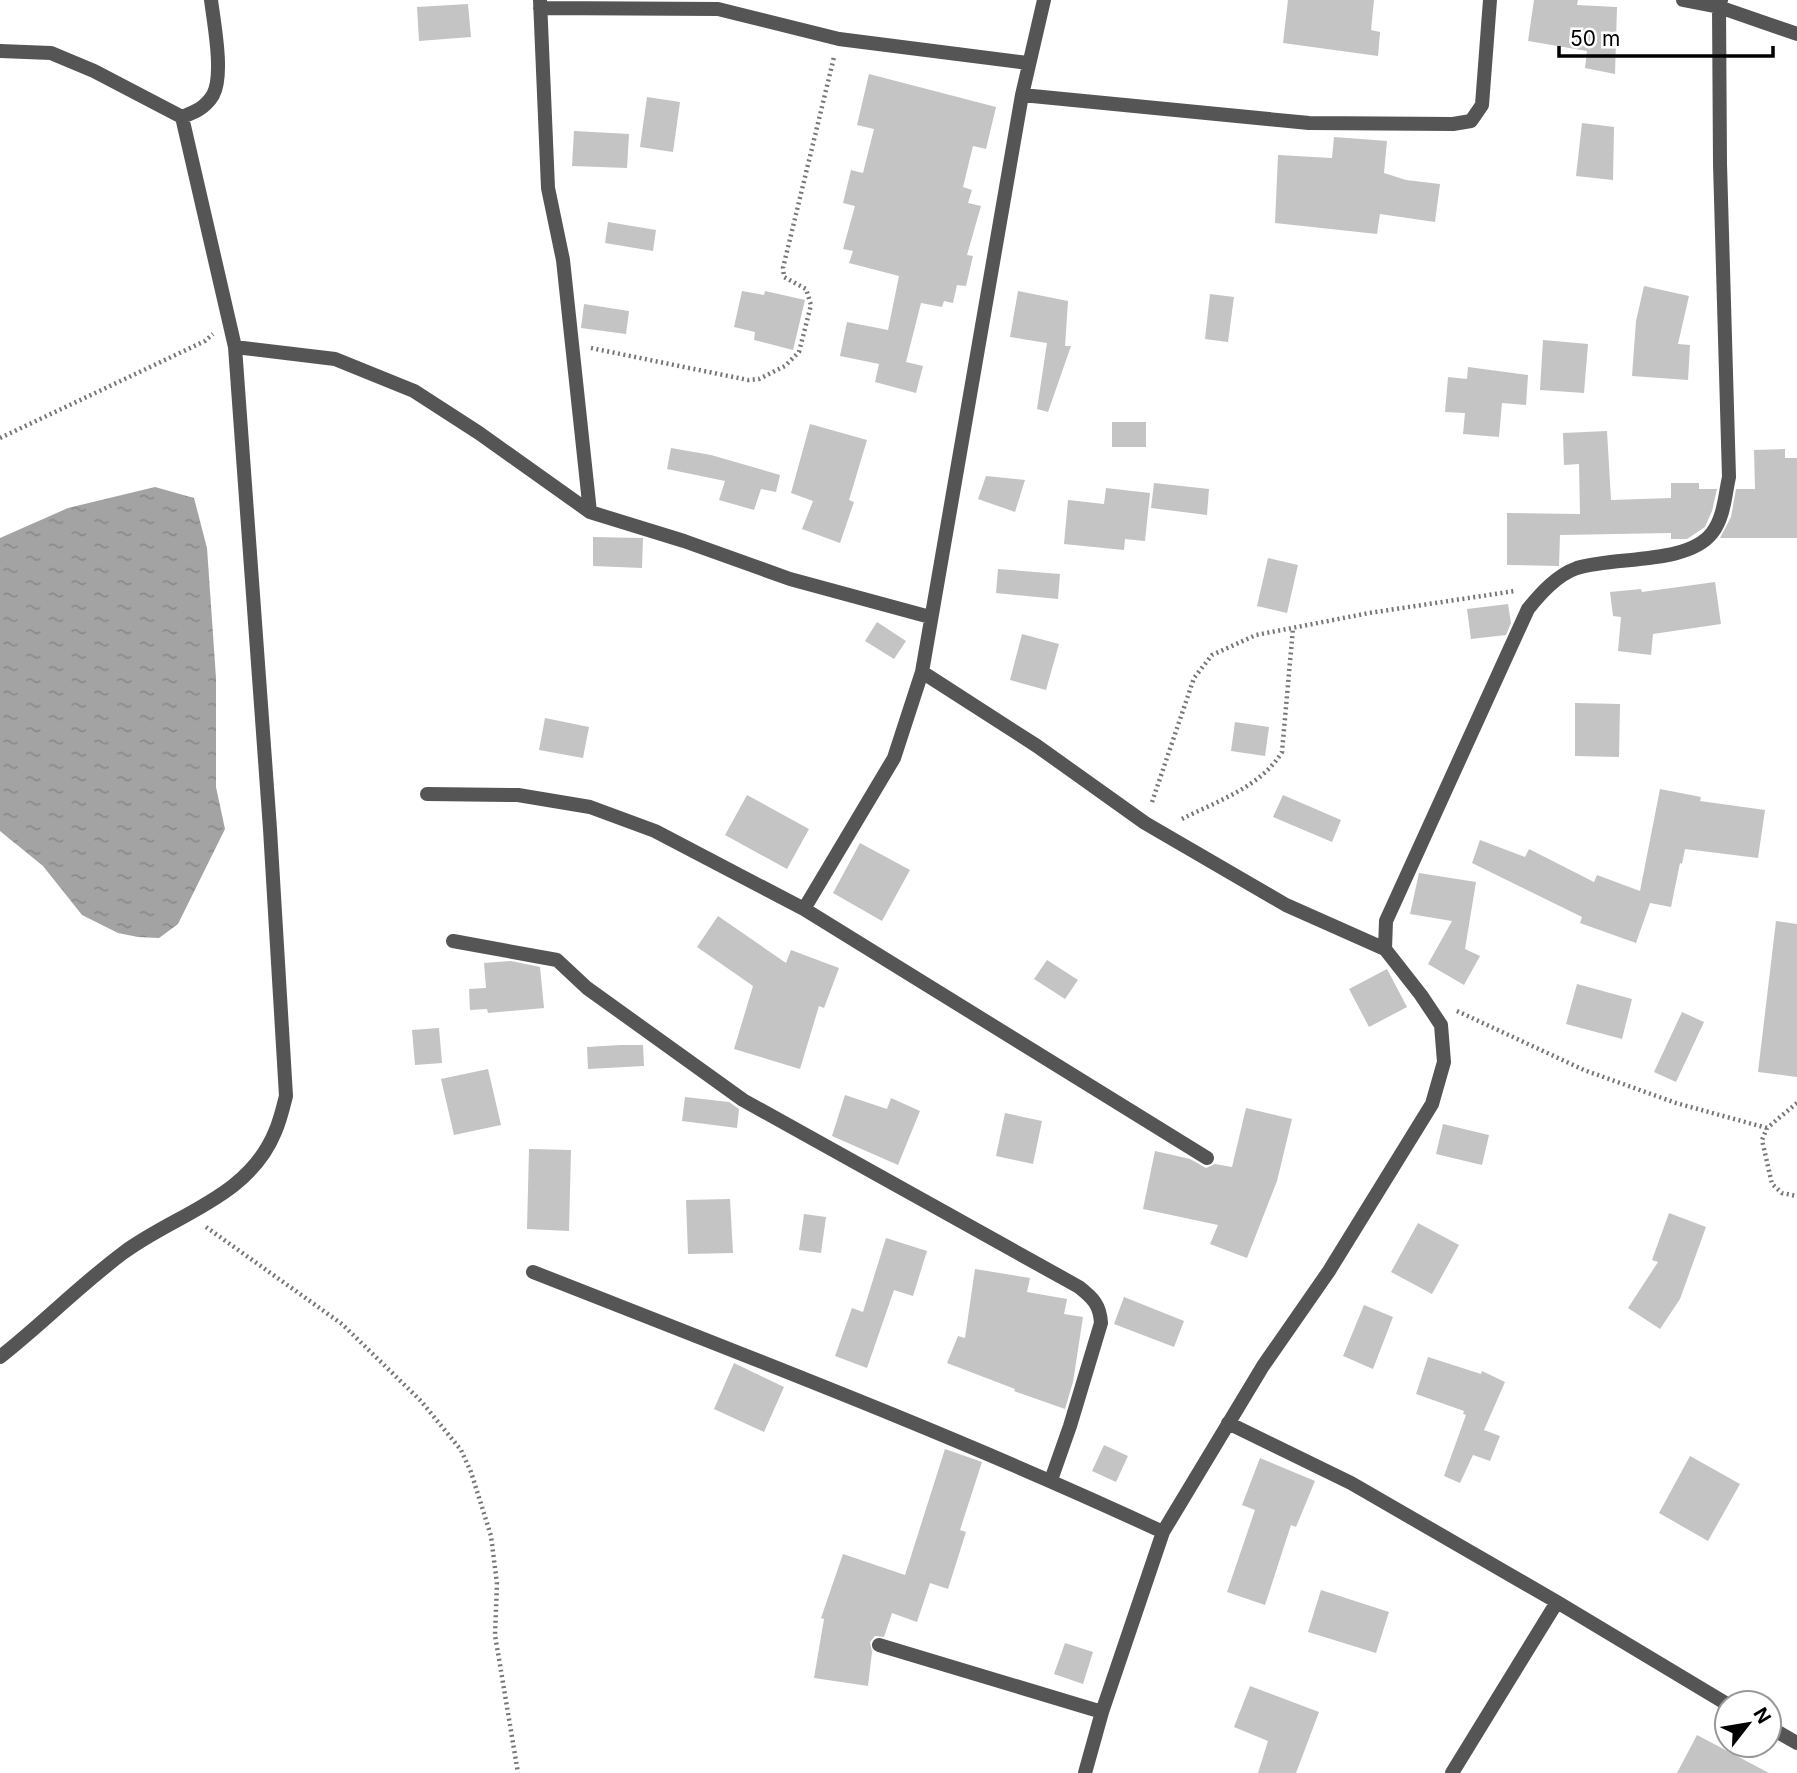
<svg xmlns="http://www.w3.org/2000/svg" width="1797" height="1773" font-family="Inter,sans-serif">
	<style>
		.water { fill: url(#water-ripples) }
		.building { fill: #c4c4c4 }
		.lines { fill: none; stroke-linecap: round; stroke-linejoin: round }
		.path { stroke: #777; stroke-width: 4.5; stroke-dasharray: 2 3.5; stroke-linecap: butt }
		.minor { stroke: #555; stroke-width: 14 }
	</style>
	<defs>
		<pattern id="water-ripples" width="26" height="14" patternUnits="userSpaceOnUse" patternTransform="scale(1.75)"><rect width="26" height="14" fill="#a3a3a3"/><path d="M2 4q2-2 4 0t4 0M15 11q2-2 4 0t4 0" fill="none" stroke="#8b8b8b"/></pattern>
	</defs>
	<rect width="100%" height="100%" fill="#fff"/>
	<path class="water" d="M155,487L194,498L207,548L216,678V787L225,829L178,924L159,938L138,937L118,933L82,915L43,866L0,831V538L68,508Z"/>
	<path class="building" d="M1288,0H1374L1371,30L1380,32L1378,56L1283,43Z
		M1534,0H1578L1577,5L1617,7L1615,74L1585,68L1587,51L1528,41Z
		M468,4L471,37L419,41L417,7Z
		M869,74L996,107L986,149L973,146L963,187L972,190L968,203L981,206L967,255L973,256L966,286L957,285L953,303L944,301L942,307L921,303L906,362L923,366L916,393L875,382L879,364L840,356L847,322L888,330L899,276L849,263L853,251L843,249L855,206L843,203L851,170L863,173L874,129L857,125Z
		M647,97L680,102L673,152L640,147Z
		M1582,123L1614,127L1613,180L1576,176Z
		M574,131L629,134L627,168L572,166Z
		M1334,137L1387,141L1384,173L1406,180L1440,184L1435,222L1380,214L1377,234L1275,223L1278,155L1332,158Z
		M608,222L656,230L653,251L605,243Z
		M1644,286L1689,296L1678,344L1690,345L1688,380L1632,376L1636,321Z
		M742,291L764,295L765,291L805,300L793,350L754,340L755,332L734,327Z
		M1018,291L1068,301L1065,346H1071L1048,412L1037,409L1047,343L1010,337Z
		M1210,294L1234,297L1228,342L1205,339Z
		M584,304L629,311L626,334L581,328Z
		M1543,340L1588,344L1584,393L1540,390Z
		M1468,367L1528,375L1526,405L1502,403L1499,437L1463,434L1465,413L1445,412L1448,377L1467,379Z
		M1112,422H1146V447H1112Z
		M810,424L867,440L849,500L854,502L840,543L802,529L813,501L791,493Z
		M1607,431L1611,500L1671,498V483H1699V489H1717L1712,511L1705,527L1687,539H1671V533L1560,535L1559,566L1507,565V513L1580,514L1579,464L1564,465L1563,433Z
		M671,448L711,455L780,475L776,492L761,489L754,510L719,500L725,481L667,469Z
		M1785,449V458H1797V538H1720L1731,517L1736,489H1755L1754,450Z
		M986,476L1025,480L1015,512L978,499Z
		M1154,483L1209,489L1207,515L1151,508Z
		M1106,488L1150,493L1145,541L1125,539L1124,550L1064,544L1068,500L1104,504Z
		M593,537L643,538L642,568L593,566Z
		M1268,558L1298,565L1287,613L1257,606Z
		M998,569L1060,574L1058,599L996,593Z
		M1715,582L1721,624L1653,634L1651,655L1618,651L1621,617L1613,616L1610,592L1641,589L1642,592Z
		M1508,604L1511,623L1506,635L1471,639L1467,609Z
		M877,622L906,641L894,659L865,641Z
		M1022,634L1059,644L1046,690L1010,680Z
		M1575,703L1620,704L1619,757L1575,756Z
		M545,718L589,727L583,758L539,750Z
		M1235,722L1269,727L1265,756L1231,751Z
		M1660,789L1701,797L1700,801L1765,810L1758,858L1685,849L1682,864L1680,863L1671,907L1650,903L1636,943L1580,923L1582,917L1472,863L1480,840L1525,857L1529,849L1594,882L1597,875L1640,891Z
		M747,795L809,829L787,869L725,835Z
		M1283,795L1341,820L1332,842L1273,817Z
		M860,843L910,870L882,921L833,893Z
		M1419,873L1476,882L1465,949L1480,956L1464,985L1428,964L1452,921L1410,914Z
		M718,916L786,963L791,950L839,968L824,1008L819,1006L800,1069L734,1049L753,986L697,947Z
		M1776,921L1797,924V1077L1758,1072Z
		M1047,960L1078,980L1065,999L1034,979Z
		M511,961L540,967L544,1008L488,1013L487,1009L470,1010L469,989L486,988L484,963Z
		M1387,969L1407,1007L1369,1027L1349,989Z
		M1577,984L1632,999L1622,1039L1566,1024Z
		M1682,1012L1704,1022L1676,1082L1654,1072Z
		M439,1028L442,1063L415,1065L412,1030Z
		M621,1045H643L644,1066L588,1069L587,1047Z
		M488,1069L501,1125L454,1135L441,1079Z
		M845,1095L887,1109L891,1098L920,1111L898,1165L832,1136Z
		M685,1097L729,1102L739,1109L737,1128L682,1121Z
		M1246,1108L1292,1119L1277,1181L1247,1258L1210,1244L1218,1225L1143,1209L1155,1151L1190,1159L1206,1168L1215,1164L1232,1167Z
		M1005,1113L1042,1121L1033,1164L996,1156Z
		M1443,1124L1489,1135L1482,1165L1436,1154Z
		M529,1149L571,1150L569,1231L527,1229Z
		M730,1199L733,1253L688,1254L686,1200Z
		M1669,1213L1706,1227L1680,1299L1660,1329L1628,1308L1658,1262L1652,1260Z
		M804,1214L826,1217L821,1253L799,1250Z
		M1418,1223L1459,1245L1432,1294L1391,1272Z
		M886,1238L927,1251L913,1296L894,1290L867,1368L835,1356L852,1308L863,1312Z
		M975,1269L1030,1278L1027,1292L1067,1299L1064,1314L1083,1317L1073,1382L1065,1409L1014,1391L1015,1389L947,1363L958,1336L965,1338Z
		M1124,1297L1184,1321L1174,1347L1114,1324Z
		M1364,1305L1393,1317L1373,1369L1343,1356Z
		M1428,1357L1481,1374L1482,1371L1505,1382L1484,1430L1500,1436L1490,1461L1473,1455L1460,1483L1444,1476L1466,1415L1463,1414L1464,1411L1416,1394Z
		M734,1363L784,1387L764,1432L714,1409Z
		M1104,1445L1128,1456L1116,1482L1092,1471Z
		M945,1449L982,1462L960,1530L966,1532L948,1589L930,1583L917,1622L892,1613L884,1637L875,1636L870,1642L872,1652L868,1686L814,1678L824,1619L821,1618L843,1554L905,1575Z
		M1690,1456L1740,1484L1708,1541L1659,1513Z
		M1260,1458L1315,1481L1296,1527L1291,1525L1265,1605L1227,1592L1255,1510L1242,1505Z
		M1321,1590L1389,1612L1376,1653L1308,1632Z
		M1065,1643L1093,1652L1083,1684L1054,1674Z
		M1250,1686L1319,1712L1296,1773H1258L1268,1741L1234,1727Z
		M1697,1735L1769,1773H1677Z"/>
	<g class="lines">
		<path class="path" d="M591,348L748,380L759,379L785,366L799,352L811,305L806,289L784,277L783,268L834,57
			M0,438L205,341L213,334
			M1152,802L1194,678L1212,655L1256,635L1369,613L1515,591
			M1182,819C1217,801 1261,787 1282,752L1293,628
			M1457,1011L1584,1070L1676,1103L1767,1128
			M1797,1103L1767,1128L1762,1140L1772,1184L1782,1193L1797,1196
			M206,1227L342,1324L421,1401L461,1450L471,1472L491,1536L497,1584L495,1635L518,1773"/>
		<path class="minor" d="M540,0L548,188L563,260L590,512
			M1683,0L1719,7L1797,34
			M540,8L718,9L839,39L1028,63
			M0,51L51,53L94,71L182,117C195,112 205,108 213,95C224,75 214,24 211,0
			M1022,95L1309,123L1453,124L1471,121L1482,105L1490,0
			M235,347L335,359L414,391L479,433L590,512L684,541L790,579L930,617
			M922,672L1037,746L1145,823L1286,905L1385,949
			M427,794L518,795L590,807L655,831L804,909L1207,1158
			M804,909L894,758L922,672L1022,95L1044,0
			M453,941L557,960L587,988L743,1100L1079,1287C1093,1298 1100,1305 1101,1323L1070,1426L1051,1480
			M533,1272C744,1355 957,1436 1163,1532
			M0,1357C42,1324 80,1285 123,1253C175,1214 248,1198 275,1132C280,1121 283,1108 286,1096L270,829L235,347L182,117
			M1228,1423L1351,1483L1557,1602L1727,1704
			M879,1645L1102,1712
			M1769,1727L1797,1743
			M1085,1773L1102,1712L1163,1532L1263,1366L1329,1271L1432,1104L1444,1062L1441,1025L1421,995L1385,949L1386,921L1528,609C1541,593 1557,575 1577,568C1615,556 1687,565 1712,533C1724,518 1725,495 1729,477L1720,164L1719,7L1721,0
			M1452,1773L1557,1602"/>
	</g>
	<g transform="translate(1748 1724) rotate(59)"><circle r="33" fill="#ffffff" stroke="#999999" stroke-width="2"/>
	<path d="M0-5L12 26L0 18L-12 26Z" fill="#000000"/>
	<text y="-10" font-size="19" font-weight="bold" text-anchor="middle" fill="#000000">N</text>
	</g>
	<path d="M1559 46v10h214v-10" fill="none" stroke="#000000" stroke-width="3.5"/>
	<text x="1570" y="46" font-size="21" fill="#000000" stroke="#ffffff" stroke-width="5" paint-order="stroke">50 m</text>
</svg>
